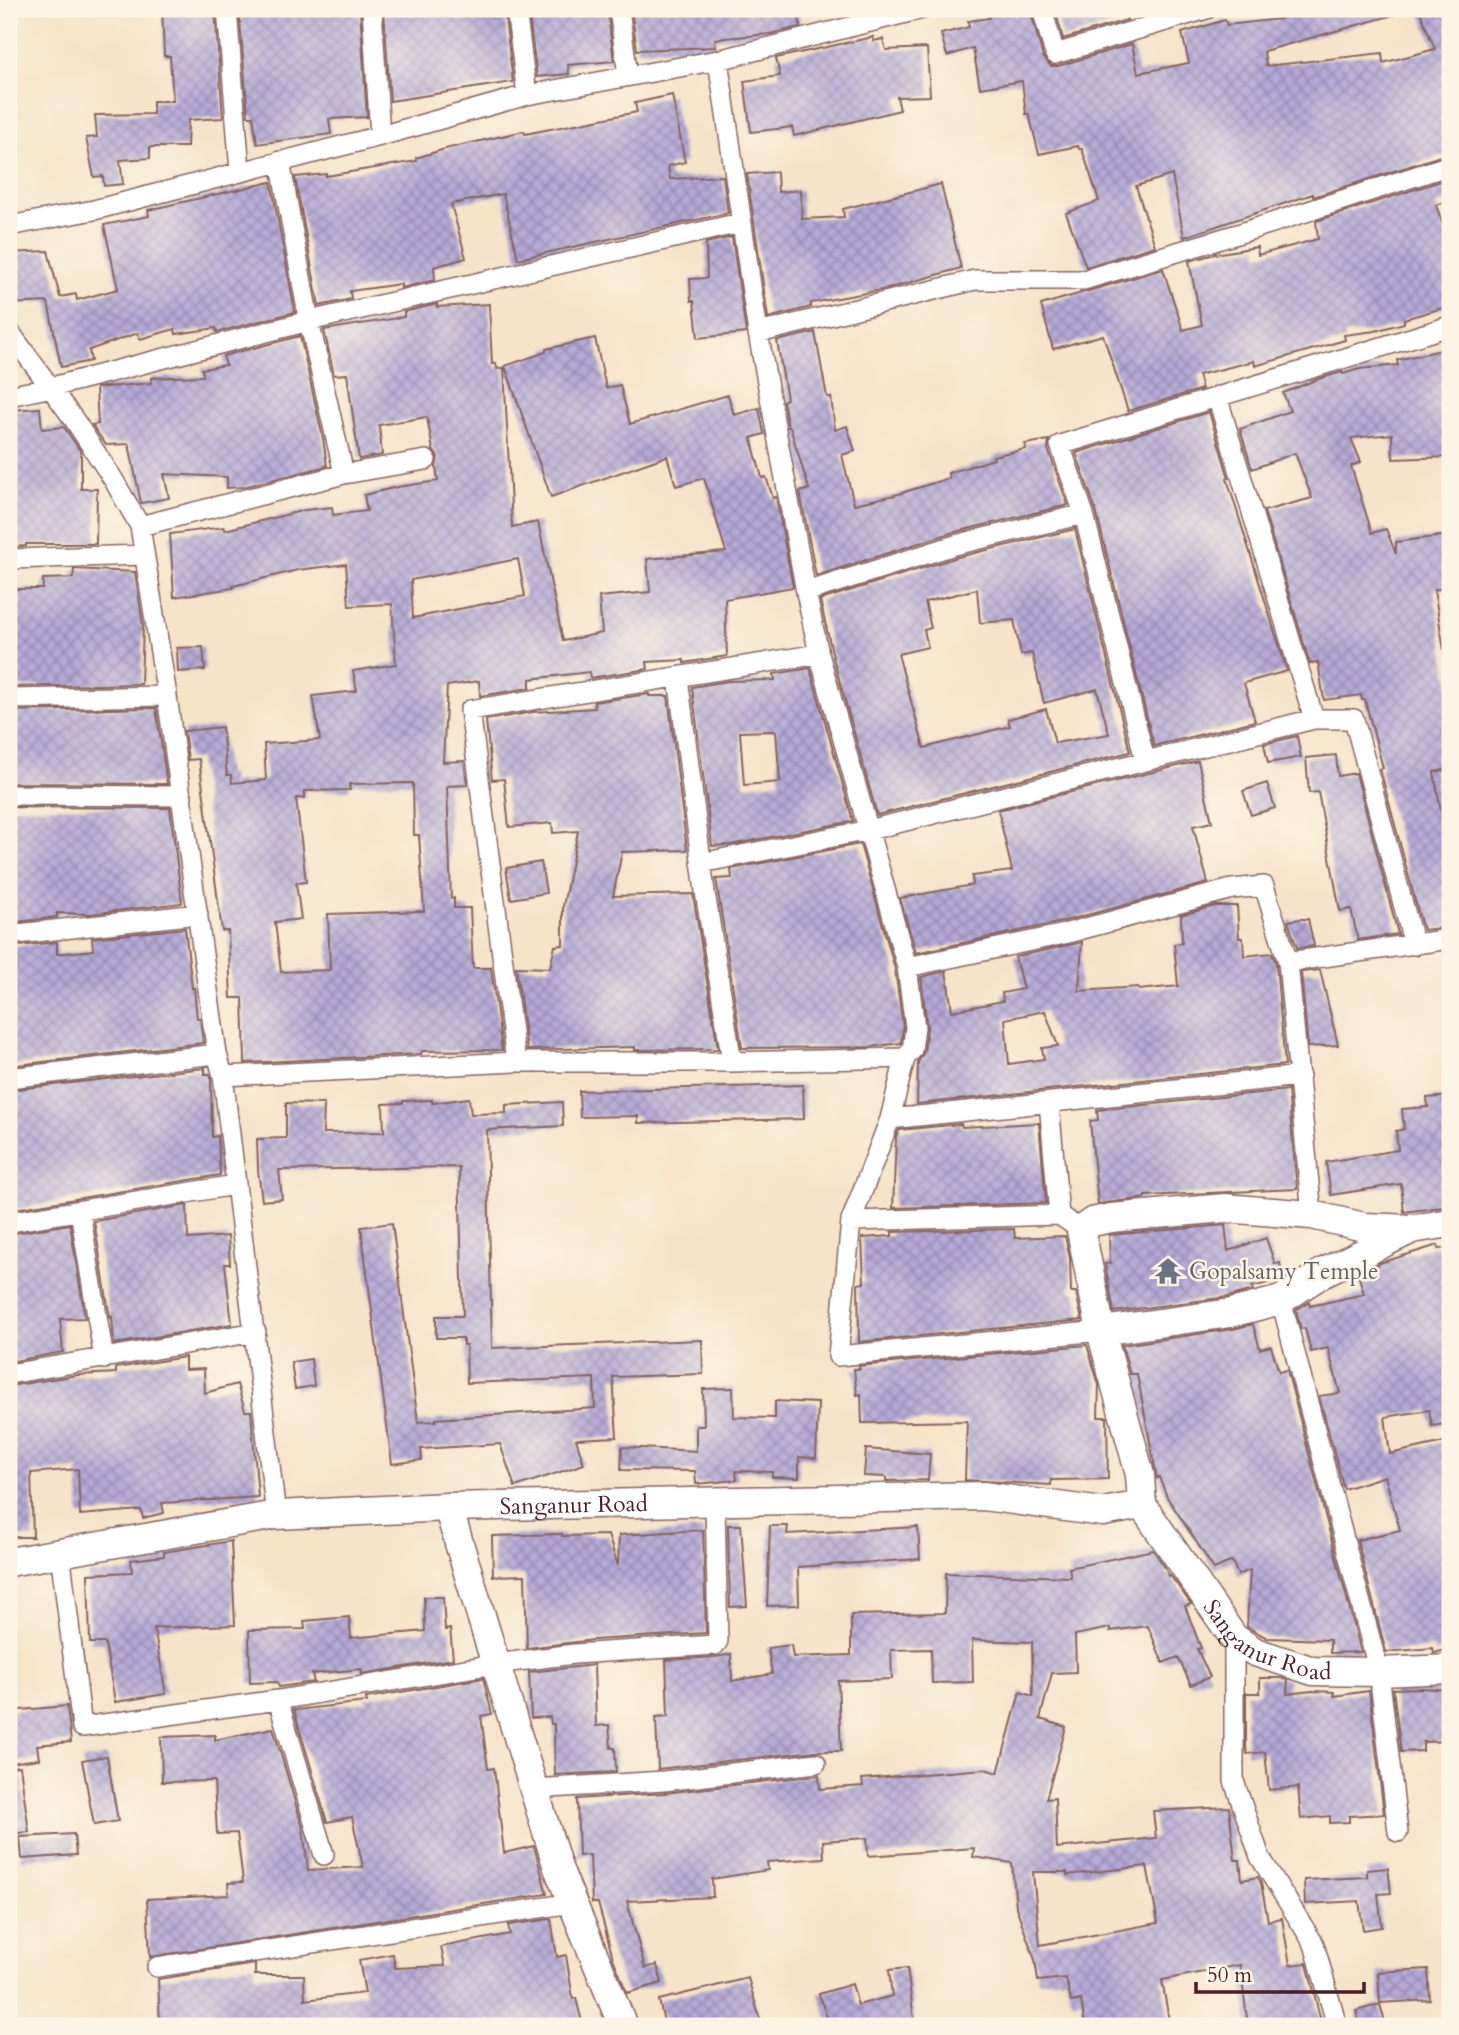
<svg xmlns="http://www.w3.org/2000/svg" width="1459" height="2035" font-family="Cardo,serif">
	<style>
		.building { fill: url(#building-cross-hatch); fill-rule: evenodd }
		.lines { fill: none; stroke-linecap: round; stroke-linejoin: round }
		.street-casing { stroke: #866462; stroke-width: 22 }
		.secondary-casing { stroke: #866462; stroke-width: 31 }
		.street { stroke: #fff; stroke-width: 19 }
		.secondary { stroke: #fff; stroke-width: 28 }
		.labels { text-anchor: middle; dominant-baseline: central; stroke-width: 5; stroke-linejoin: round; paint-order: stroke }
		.worship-label { font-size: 23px; fill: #5b616d; stroke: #fcf5e5; text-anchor: start }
		.street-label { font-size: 23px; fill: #4a1f2b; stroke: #fcf5e5 }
	</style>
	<defs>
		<pattern id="building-cross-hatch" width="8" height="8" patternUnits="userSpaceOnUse" patternTransform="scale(1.75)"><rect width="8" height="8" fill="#b6aad7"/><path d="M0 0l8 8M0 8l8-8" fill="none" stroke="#968aaf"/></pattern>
	</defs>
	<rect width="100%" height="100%" fill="#fcf5e5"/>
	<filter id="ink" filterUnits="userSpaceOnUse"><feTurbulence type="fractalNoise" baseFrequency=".0143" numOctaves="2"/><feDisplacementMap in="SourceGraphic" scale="14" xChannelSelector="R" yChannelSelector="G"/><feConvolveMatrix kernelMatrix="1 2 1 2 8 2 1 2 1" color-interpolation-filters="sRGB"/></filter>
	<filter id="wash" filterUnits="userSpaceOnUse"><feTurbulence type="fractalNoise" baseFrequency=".00686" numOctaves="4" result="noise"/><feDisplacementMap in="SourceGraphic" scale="28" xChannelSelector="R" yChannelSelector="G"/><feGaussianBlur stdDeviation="1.57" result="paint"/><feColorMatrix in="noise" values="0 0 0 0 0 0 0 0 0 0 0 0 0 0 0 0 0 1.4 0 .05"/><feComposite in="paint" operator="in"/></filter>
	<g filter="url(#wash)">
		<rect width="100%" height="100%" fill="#f6e3c8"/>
		<g id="blocks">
			<path class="building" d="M162,9H215L223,118L188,120L187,147H150V158L120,160L123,184L104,186L103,176L94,177L86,138L97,137L95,115L153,114V101H173L170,56H164Z
				M239,9H360L367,117L329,119L331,134L257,144L253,116H248Z
				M384,9H504L513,82L390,101Z
				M528,9H607L614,61L568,65L569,74L537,77Z
				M631,9H799L800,27L770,34L715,39L716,47L637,50Z
				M986,9H1030L1043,57L1051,66H1058L1132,44L1138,73L1189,63L1182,33L1225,20L1227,25L1280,19L1279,13L1315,9H1396L1397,14L1264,51L1266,66L1382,53L1383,63L1435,49L1419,9H1450V153L1313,197V194L1184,237L1172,175L1136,186L1155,246L1086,267L1066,213L1099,201L1082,149H1079L1078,146L1039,154L1029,114H1026L1022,81L980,88L973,48L947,56L941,34L969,27L968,21L989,18Z
				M1055,9H1124L1127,20L1063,39Z
				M873,37V41L883,39L886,50L927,48L930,96L897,97L900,110L794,136L792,127L751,132L744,81L780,76L776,58Z
				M672,95L685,162L668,166L670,179L723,176L728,213L518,259L503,194L451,204L466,258L434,267L435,280L401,288V284L350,291L351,299L319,306L295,177L326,174V176L417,161L416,158L445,149L524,131L525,134L637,112L635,103Z
				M777,172L778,192L801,190L802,219L844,217L843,209L941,184L961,268L887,289L811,303V307L768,318L747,174Z
				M1450,178V201L1436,205L1450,245V306L1404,319V323L1375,331L1344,335L1345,340L1255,366L1254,361L1198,375L1202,389L1128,411L1103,335L1053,349L1041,305L1163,269L1183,330L1202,325L1189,261L1215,254L1257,247L1258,255L1318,239L1316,221Z
				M271,182L295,312L217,332L216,328L176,334L175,329L140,339L138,333L89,350L91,361L61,367L48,302L9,304V253L48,251L60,297L76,294L77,300L118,289L104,225L149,216L148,210Z
				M732,237L746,333L698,338L694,301H691L690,279L707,278L706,243Z
				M437,304V307L489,304L492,364L496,363L497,369L504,367L512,527L538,522L563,641L602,633L599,597L650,592L647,559L726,552L704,478L676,486L667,456L551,497L505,366L546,352V349L595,338L606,388L620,385L630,424L728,395L734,415L759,408L764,434L751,438L762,478L766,477L773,498L776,497L793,587L725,599L727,656L684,663V660L647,662L648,669L590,678L589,672L530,679V688L480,696L479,681L447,686L443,762L464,761L467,785L447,786L451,898H454V908H470L473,968H491L502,1050L422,1051L421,1054L245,1063L243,998H231L228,931H222L199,759L188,760L184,731L222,727L227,775H231L232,783L266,780L264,744L320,740L313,696L357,691L353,671L396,664L392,604L349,606L346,564L298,570L233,586V588L174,597L170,534L224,527L225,530L305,510L332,507L333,515L367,511L364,495L397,487L438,481L436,467L438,457L433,450L427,417L379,425L382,455L359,459L347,374L334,375L324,330L404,317V312ZM518,559L525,596L413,618L411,580ZM413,783L414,835H419L424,911L328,914L330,970L281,972L275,922L301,919L296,883L306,882L296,798L305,799V791L350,790L349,784Z
				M815,332L827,397H831L835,430L847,426L855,451L842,455L854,504L895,495L949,478L948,473L994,459L993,456L1026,449L1025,444L1049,440L1048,449L1068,505L951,533L816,576L800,492L809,489L790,427H788L783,401L787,399L777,341Z
				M300,336L323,438L327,466L243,487L227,488V477L164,474L169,498L141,503L129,444L106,445L92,425L98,424L96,388L151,383V378L203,376L202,369L226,365L223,356Z
				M1450,348V457L1393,459L1392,434L1351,438L1361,462L1351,466L1372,533L1386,529L1396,554V542L1450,535V587L1434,590L1450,686V769L1434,772L1443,823L1450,822V927L1423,930L1380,769L1383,768L1365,700H1362L1361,695L1324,700L1318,662L1310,664L1264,511L1312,498L1295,453L1252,469L1240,429L1290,411L1283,393L1318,379L1342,372L1343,374L1359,369L1398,365L1397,360Z
				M40,408L42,429L64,427L81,452V489H97L96,544H26V546L9,547V410Z
				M1209,412L1229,478L1227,479L1287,671L1244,683L1255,721L1154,746L1096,511L1076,453Z
				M1075,529L1130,752L877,815L834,661L820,600L958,557ZM977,589L980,623L1014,620L1021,655L1032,653L1044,703L1097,689L1109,734L1055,743L1046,709L1008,719L1010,726L924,748L898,654L928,647L924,630L931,628L925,602Z
				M74,569L135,572L143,625L141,684L9,687V589H43V579L73,578Z
				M203,647L205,670L178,672L177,648Z
				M810,668L853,821L730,845L712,846L692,687L728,681L775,680L774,674ZM776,731L780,782L744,785L740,732Z
				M649,694V696H668L687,850L622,852L613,896L693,894L718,1049L635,1050V1047L527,1050L516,967L550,968L555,946L563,945V906L578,831L553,833L552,823L509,827L504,779L492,780L486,720L533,712L595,708L594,702Z
				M156,708L167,784L9,783V711Z
				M1297,736L1301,757L1268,763L1264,744Z
				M1336,755L1338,776L1356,773L1398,934L1358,940L1351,909L1340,911L1318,792L1309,793L1306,758Z
				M1198,761L1212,822L1193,826L1208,883L1057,923L916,953L900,898L973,885L972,876L1012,871L998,810Z
				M1267,783L1275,808L1251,815L1243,791Z
				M9,807L170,808L182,903L90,914L57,913V917L9,923Z
				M860,844L895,969L903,1027L901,1043L870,1047L742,1048L716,879L732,878L731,869Z
				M541,862L546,893L511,899L506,868Z
				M1215,906H1237L1239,938H1243L1244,956L1272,953L1276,964L1285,1065L917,1104L918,1062L924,1052L927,1028L921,977L946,971L952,1011L1003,1001L1002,993L1023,989L1015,957L1082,942L1079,991L1138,987L1139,990L1178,986L1174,944L1182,943L1181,915ZM1045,1011L1058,1046L1042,1048L1044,1059L1009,1064L1005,1019Z
				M1300,919H1308L1314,946L1297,948L1288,921Z
				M185,928L192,988H194L197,1018H200L203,1043L9,1066V947L57,942V954L93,950L92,938Z
				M1320,970L1338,1045L1308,1047L1301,972Z
				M205,1068V1074H210L211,1078L212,1137L218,1136L220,1175L9,1210V1134L11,1133L9,1090Z
				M803,1085L804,1119L638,1123V1116L580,1117L579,1091Z
				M1288,1090L1297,1189L1145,1196V1198L1098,1204L1090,1121L1098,1120L1097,1110Z
				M1450,1096V1206L1404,1212L1401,1184L1331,1195L1326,1162L1398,1150L1396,1131L1404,1129L1402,1109L1428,1107L1427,1098Z
				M469,1098L471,1114L506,1113V1105L562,1102L563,1126L487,1130L492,1348L702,1340L703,1374L613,1377L617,1437L576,1439L584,1464L515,1487L500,1444L421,1449L422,1460L392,1464L361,1227L392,1223L418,1422L436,1421V1419L595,1408L594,1378L467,1383L466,1345H463V1338H436V1316H463L459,1167L279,1170L282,1199L262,1201L258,1170L257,1139L286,1138V1103L324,1104L323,1133L384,1132L383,1104L403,1103V1101L432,1100V1103Z
				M1039,1123L1046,1203L893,1208L896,1137L899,1130L961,1124L962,1127Z
				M187,1205L188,1239L228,1236L230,1264H225L232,1324L114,1344L112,1317L110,1318L94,1221Z
				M70,1224L85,1318L60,1319L63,1352L9,1362V1234Z
				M1225,1225L1228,1251L1266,1238L1275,1264L1280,1263L1283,1279L1252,1287L1253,1290L1228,1297L1114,1312L1105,1264L1110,1263L1109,1235Z
				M1014,1229L1015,1238L1065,1236L1070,1258L1071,1292H1076L1082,1320L859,1342L858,1284L864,1283L862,1238L892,1236V1232Z
				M1438,1245L1439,1249L1450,1247V1423L1432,1426L1429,1410L1385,1417L1390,1454L1444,1442L1450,1468V1649L1434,1653L1433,1648L1386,1652L1357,1540L1400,1530L1385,1476L1344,1489L1319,1396L1340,1393L1328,1348L1311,1352L1305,1328L1301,1329L1296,1310L1309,1302L1310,1306L1364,1294L1358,1274L1380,1263Z
				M1253,1324L1260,1349L1271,1346L1279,1372L1287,1370L1361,1652L1330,1653V1640L1267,1638L1247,1627L1250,1570L1238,1575L1232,1561L1214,1569L1167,1497L1159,1477L1157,1478L1137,1374H1130L1122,1345L1233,1329Z
				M1087,1345L1099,1385L1098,1417H1107L1108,1479L1051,1480V1485L965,1480L967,1421L862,1423L861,1394L857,1395L854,1369H860L859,1366Z
				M185,1357V1370L204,1369L205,1393L237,1384L245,1411H251L258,1497L162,1503L164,1513L143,1518L141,1510L80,1515L78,1469L31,1473L33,1537H9V1386L78,1375L116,1373V1368Z
				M311,1359L314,1386L295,1389L291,1362Z
				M733,1388L734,1417L775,1418V1401L818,1403L816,1458L799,1457V1478L772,1477V1472L736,1471L737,1480L696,1484L695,1471L621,1470L622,1447L696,1451V1426H704L703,1389Z
				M866,1449L930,1454L928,1480L886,1481V1477L864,1476Z
				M728,1525H741L747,1606L730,1607Z
				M770,1526H788L787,1534L918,1527L920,1559L798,1567L799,1605L767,1606Z
				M703,1530L706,1633L593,1640L527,1648L525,1575L493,1576L492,1536L562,1534V1536L608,1535L618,1566L619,1535Z
				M231,1541L235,1625L154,1628L166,1694L115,1702L105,1643H90L88,1574L132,1572L131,1560L164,1556V1552Z
				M1153,1550L1166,1569L1168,1576L1170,1575L1191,1604L1185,1606L1201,1648L1197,1649L1210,1677L1191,1685L1178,1657L1163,1663L1148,1626L1110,1631V1628L1075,1635L1076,1672L1052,1673L1040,1719L1066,1727L1046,1799L1055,1798L1057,1848L1156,1838L1153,1811L1229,1807L1235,1860H1240L1242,1880L1258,1877L1261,1883L1268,1921L1282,1918L1290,1965L1307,1963L1322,2026H1248L1240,1965L1162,1980L1170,2026H1085L1081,2000L1071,2002L1066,1978L1038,1981L1035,1960L1016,1907L1012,1863L973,1857L974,1848L868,1856L867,1838L823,1841L824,1858L767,1862L768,1870L712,1879L713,1897L627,1901L645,1968L657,1965L662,1983L627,1993L613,1958L598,1903H592L590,1855L579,1856L577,1799L665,1793L819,1775L820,1789L863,1786L862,1779L985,1769L998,1773L1020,1692L1033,1696L1032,1642L972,1640L973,1682L932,1683L931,1649L891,1650L892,1679L838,1681L841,1751H815L658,1769L656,1717L668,1716L666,1660L716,1657L731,1654L732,1681L772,1674L768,1648L791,1645L793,1657L851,1655V1615L945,1613L946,1573L1071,1577L1069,1568ZM1147,1866L1158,1923L1040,1945L1033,1872H1067V1875Z
				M424,1597H443L445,1630L450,1629L453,1659L362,1674L361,1669L312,1674L314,1682L279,1687L277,1682L250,1683L249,1630L305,1629L304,1621L349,1617L351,1638L425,1631Z
				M594,1665L596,1726L609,1725L611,1748H615L616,1772L555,1775L554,1724H551L550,1717L531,1718L529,1672Z
				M483,1678L492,1714L481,1716L488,1769L494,1768L504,1853L534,1846L547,1894L150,1957L147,1899L229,1895L228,1883L243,1882L237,1833L217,1834L214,1781L162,1782L161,1737L215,1735V1740L273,1728L303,1828L308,1870L363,1867L352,1817L327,1822L294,1710L367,1702L366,1698Z
				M1260,1678H1280L1288,1680L1287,1694L1312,1691L1334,1692V1696L1369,1691L1384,1814L1349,1816V1822L1330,1823V1816L1301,1819L1298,1787L1269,1790L1265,1752L1247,1754L1246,1747V1693H1260Z
				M1421,1688L1450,1690V1741L1423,1742V1751L1401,1752L1393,1689Z
				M67,1706L71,1742L37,1745L39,1759L9,1763V1711Z
				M107,1756L118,1821L94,1825L82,1760Z
				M20,1766L29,1832L9,1834V1767Z
				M74,1834L76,1855L22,1859L20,1837Z
				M1388,1868L1391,1893L1378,1894L1382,1927L1363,1930L1359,1901L1305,1904L1304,1880L1367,1877V1870Z
				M551,1919L557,1957L566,1955L573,1999L576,1998L583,2026H160L158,1979L255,1964V1975H304L305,2000L365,1993L359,1960L393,1954L395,1968L445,1966L441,1947L510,1934L508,1925Z
				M907,1968L915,2026H830L819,1994L852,1984L858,2005L892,1996L889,1970Z
				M1428,1969L1430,2000L1380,2003L1378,1972Z
				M748,1978L762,2026H665L659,2000Z
				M1380,2004L1386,2026H1360L1356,2011Z"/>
		</g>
	</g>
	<g filter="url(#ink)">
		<use href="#blocks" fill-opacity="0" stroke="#866462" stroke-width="2"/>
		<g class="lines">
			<defs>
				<path id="street" d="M227,9L240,171
					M372,9L380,136
					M516,9L527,95
					M619,9L628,76
					M1042,9L1055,54L1207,9
					M718,60L758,333L806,592L819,654L907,967L915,1027L912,1050L905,1058L890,1119L851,1221L1059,1215L1081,1230
					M9,226L94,210L380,136L527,95L718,60L922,9
					M9,331L75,421L113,479L140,526L167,696L217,1054L223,1076L276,1515
					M758,333L975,280H1084L1244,232L1450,165
					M9,396L52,387L309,321L740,223
					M1217,396L1314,719
					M344,474L426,460
					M140,526L344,474L309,321L280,161
					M9,559L144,555
					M806,592L955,545L1084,514
					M678,677L705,892L732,1062
					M9,699L167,696
					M1145,760L1084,514L1060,445L1450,326
					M9,795L182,796
					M701,863L869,830L1314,719H1354L1414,945
					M9,935L198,914
					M907,967L1060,935L1232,889L1264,886L1288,962
					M516,1062L470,710L819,654
					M223,1076L516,1062H732L905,1058
					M9,1078L217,1054
					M1049,1103L1059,1215
					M890,1119L1300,1076
					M80,1211L104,1359
					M1312,1215L1288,962L1450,939
					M851,1221L838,1356L1101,1331
					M9,1222L235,1185
					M1281,1300L1379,1672L1398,1832
					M9,1374L256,1332
					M60,1552L82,1727L278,1700L495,1664L574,1654L715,1645L718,1641L715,1502
					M1234,1638V1781L1260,1857L1314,1944L1337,2026
					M278,1700L324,1855
					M534,1789L664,1781L816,1763
					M157,1967L572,1903"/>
				<g id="secondary">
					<path id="s1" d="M1450,1223L1412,1229L1364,1227L1312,1215L1225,1208L1111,1218L1092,1222L1081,1230L1101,1331L1140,1475L1142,1505L1234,1638L1255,1652L1313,1671L1379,1672L1450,1669"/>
					<path d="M1101,1331L1231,1313L1281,1300L1324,1272L1410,1230"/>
					<path d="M448,1507L558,1868L623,2026"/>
					<path id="s2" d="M9,1562L276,1515L448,1507L983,1496L1103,1512L1142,1505"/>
				</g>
			</defs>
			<use href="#street" class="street-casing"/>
			<use href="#secondary" class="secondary-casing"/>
			<use href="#street" class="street"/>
			<use href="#secondary" class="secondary"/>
		</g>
	</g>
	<defs>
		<symbol id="temple-bare" viewBox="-9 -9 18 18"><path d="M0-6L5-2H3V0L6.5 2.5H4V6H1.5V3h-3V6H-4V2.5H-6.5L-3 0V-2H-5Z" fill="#6b7280" stroke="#fcf5e5" stroke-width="2.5" paint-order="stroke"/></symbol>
	</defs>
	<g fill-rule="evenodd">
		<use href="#temple-bare" x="1149" y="1252" width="38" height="38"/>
	</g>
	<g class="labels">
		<g class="worship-label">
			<text x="1189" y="1271">Gopalsamy Temple</text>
		</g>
		<g class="street-label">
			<text stroke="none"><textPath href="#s2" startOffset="569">Sanganur Road</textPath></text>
			<text stroke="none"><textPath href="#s1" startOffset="849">Sanganur Road</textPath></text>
		</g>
	</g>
	<rect width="1459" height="2035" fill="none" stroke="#fcf5e5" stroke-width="35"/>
	<path d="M1196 1982v10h168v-10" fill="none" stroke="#4a1f2b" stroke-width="3.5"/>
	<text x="1207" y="1982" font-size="21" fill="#4a1f2b" stroke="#fcf5e5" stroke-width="5" paint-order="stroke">50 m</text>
</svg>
